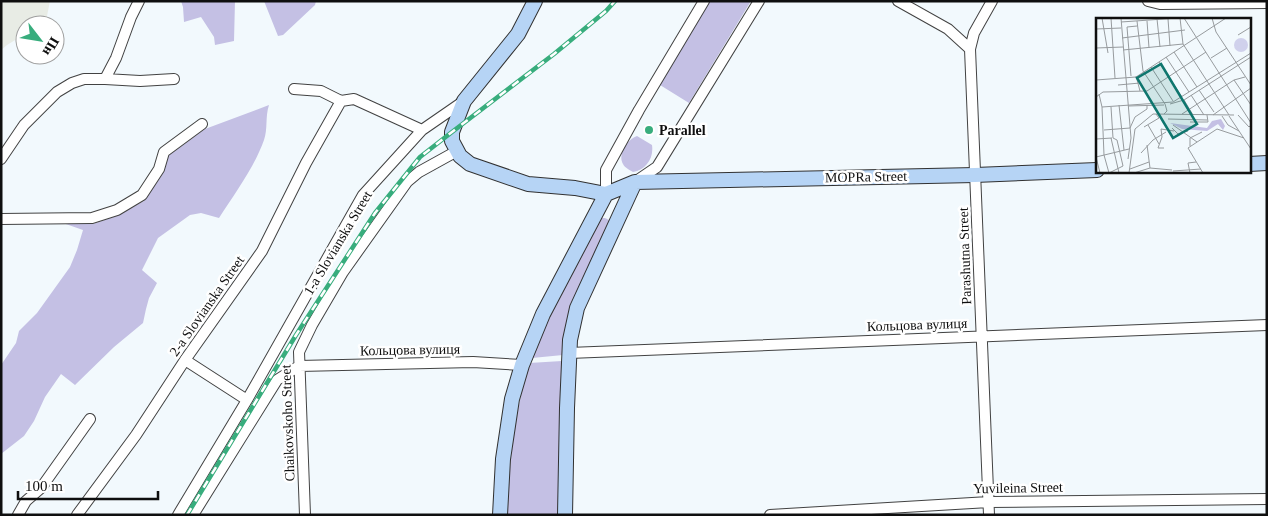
<svg xmlns="http://www.w3.org/2000/svg" width="1268" height="516" font-family="'Times New Roman',serif">
	<style>
		.industrial { fill: #e8ece5 }
		.grass { fill: #c4c0e4 }
		.lines { fill: none; stroke-linecap: round; stroke-linejoin: round }
		.street-casing { stroke: #424242; stroke-width: 12 }
		.secondary-casing { stroke: #313131; stroke-width: 16 }
		.street { stroke: #fff; stroke-width: 10 }
		.secondary { stroke: #b6d4f5; stroke-width: 14 }
		.rail-casing { stroke: #38ad7d; stroke-width: 4.5 }
		.rail { stroke: #fff; stroke-width: 2.5; stroke-dasharray: 8; stroke-linecap: butt }
		.poi-dot { fill: #38ad7d; stroke: #fff; stroke-width: 2 }
		.labels { text-anchor: middle; dominant-baseline: central; stroke-width: 5; stroke-linejoin: round; paint-order: stroke }
		.poi-label { font-size: 14px; font-weight: bold; fill: #0f0f0f; stroke: #fff; text-anchor: start }
		.street-label { font-size: 14px; fill: #0f0f0f; stroke: #fff }
		.inset-road { fill: none; stroke: #979b9e; stroke-width: 1 }
		.view { fill: #0f766e; fill-opacity: 0.15; stroke: #0f766e; stroke-width: 2.5 }
		.inset-edge { fill: none; stroke: #0f0f0f; stroke-width: 2.5 }
	</style>
	<rect width="100%" height="100%" fill="#f2f9fd"/>
	<path class="industrial" d="M1,1H50L46,21L39,25H25V34L7,45L1,50Z"/>
	<path class="grass" d="M181,1H235L234,41L215,45L214,37L201,17L184,22L183,7Z
		M264,1H316L315,5L283,35L278,36Z
		M709,1H751L689,103L660,85Z
		M269,105C265,117 268,129 264,140C254,168 235,193 219,218L201,213L190,215L158,238L142,270L157,283L149,298L146,309L143,323L114,347L75,385L61,374L45,397L34,421L24,436L1,454V365L16,343L19,331L37,313L70,267L77,250L83,230L60,222L93,224L116,216L144,201L162,175L168,156L205,129Z
		M637,136L652,145C654,158 646,170 633,172C630,170 625,168 623,164C617,154 628,139 637,136Z
		M600,218H605L609,220L610,225L573,303L568,318L563,355L532,358L542,327Z
		M562,361L563,377L559,515H508L506,512C510,462 515,411 529,363Z"/>
	<g class="lines">
		<defs>
			<path id="street" d="M898,1L948,29L970,49
				M1148,1L1160,4L1267,3
				M105,79L116,58L131,17L139,1
				M294,89L321,91L341,101L354,99L422,130
				M1,159L24,125L57,92L72,83L84,79H105L140,81L174,79
				M635,182L657,167L759,1
				M606,194V170L639,110L704,1
				M1,219L92,218L117,210L142,195L159,169L164,152L202,124
				M569,353L1267,325
				M185,360L247,400
				M18,515L26,501L41,488L90,419
				M77,515L136,435L185,360L262,251L306,163L341,101
				M178,515L247,400L363,195L422,130L464,101
				M193,515L277,380L299,366L473,362L522,365
				M305,515L299,352L312,325L343,272L407,182L419,172L457,151
				M770,515L989,502L1267,499
				M989,515L970,49L974,33L992,1"/>
			<path id="secondary" d="M535,1L518,34L464,101L452,132V141L460,156L470,164L528,184L575,188L606,194L635,182L975,175L1097,170
				M1249,164L1267,163
				M500,515L503,459L512,399L522,365L543,314L606,194
				M565,515L567,408L570,340L577,308L635,182"/>
		</defs>
		<use href="#street" class="street-casing"/>
		<use href="#secondary" class="secondary-casing"/>
		<use href="#street" class="street"/>
		<use href="#secondary" class="secondary"/>
		<defs>
			<path id="rail" d="M187,515L296,335L375,213L420,157L452,132L554,54L606,11L615,1"/>
		</defs>
		<use href="#rail" class="rail-casing"/>
		<use href="#rail" class="rail"/>
	</g>
	<circle class="poi-dot" cx="649" cy="130" r="5"/>
	<g class="labels">
		<g class="poi-label">
			<text x="659" y="130">Parallel</text>
		</g>
		<g class="street-label">
			<text transform="translate(866 177) rotate(-1)">MOPRa Street</text>
			<text transform="translate(338 243) rotate(-59)">1-a Slovianska Street</text>
			<text transform="translate(965 256) rotate(-92)">Parashutna Street</text>
			<text transform="translate(207 306) rotate(-55)">2-a Slovianska Street</text>
			<text transform="translate(917 325) rotate(-2)">Кольцова вулиця</text>
			<text transform="translate(410 350) rotate(-1)">Кольцова вулиця</text>
			<text transform="translate(288 423) rotate(-92)">Chaikovskoho Street</text>
			<text transform="translate(1018 488) rotate(-1)">Yuvileina Street</text>
		</g>
	</g>
	<g transform="translate(1096 18)">
		<rect width="155" height="155" fill="#f2f9fd"/>
		<path d="M125,101L129,108L127,112L122,106L111,113L86,111L74,105L111,110L116,103Z" fill="#c4c0e4"/>
		<path d="M138 27a7 7 0 1 1 14 0a7 7 0 1 1-14 0Z" fill="#d0d1ec"/>
		<path class="inset-road" d="M6,0L12,35M15,0L19,60M25,0L35,120L32,141M84,0L87,26M88,0L155,105M116,0L120,14L155,67M61,1L64,29M72,1L74,28M41,3L47,53L69,86L71,93L68,96M51,3L53,30M25,4L82,0M0,11L25,10M142,17L155,9M26,20L89,12M0,30L27,29M27,32L87,26L133,97M78,34L101,69M70,39L93,74M115,40L131,30M63,44L86,79M55,49L77,83M35,58L31,9L41,8M40,58L44,73M0,62L40,59L130,0M138,62L155,87M22,67L44,65M103,72L118,94M3,76L6,89L8,137L13,155M95,77L108,97M0,79L7,74L51,73L110,34M88,82L97,97M74,86L88,82L155,39M23,87L28,132M32,88L68,87M6,89L77,84L155,35M15,89L17,120M86,96L138,62L149,59M117,97L155,70M142,97L153,109L155,107M126,98L132,107L143,113M133,98L155,131M72,101L111,102M94,104H112L111,97M52,107L63,126M77,107L101,124M48,109L63,100L60,96M34,110L39,99L51,91V87M76,110L82,116L92,113M8,112L34,110M0,119V62M15,120L23,155M0,121L16,120M51,127L54,150M94,128V120L106,114M68,130H62L66,119L65,111L78,113M45,135L57,122L70,114M54,150L76,152M34,151L53,144M77,153L105,151M4,155L0,139L33,131M13,155L27,148L21,122L17,120M33,155L39,111L57,96L138,97M38,155L54,150M94,155L92,145L100,144M107,155L92,130L121,111L148,120"/>
		<path class="view" d="M65,46L101,106L77,120L41,60Z"/>
		<rect width="155" height="155" class="inset-edge"/>
	</g>
	<rect width="1268" height="516" fill="none" stroke="#0f0f0f" stroke-width="5"/>
	<g transform="translate(40 40) rotate(121)"><circle r="24" fill="#ffffff" stroke="#9f9f9f"/>
	<path d="M0-4L9 19L0 12L-9 19Z" fill="#38ad7d"/>
	<text y="-8" font-size="14" font-weight="bold" text-anchor="middle" fill="#0f0f0f">Пн</text>
	</g>
	<path d="M18 491v8h140v-8" fill="none" stroke="#0f0f0f" stroke-width="2.5"/>
	<text x="25" y="491" font-size="15" fill="#0f0f0f" stroke="#ffffff" stroke-width="4" paint-order="stroke">100 m</text>
</svg>
